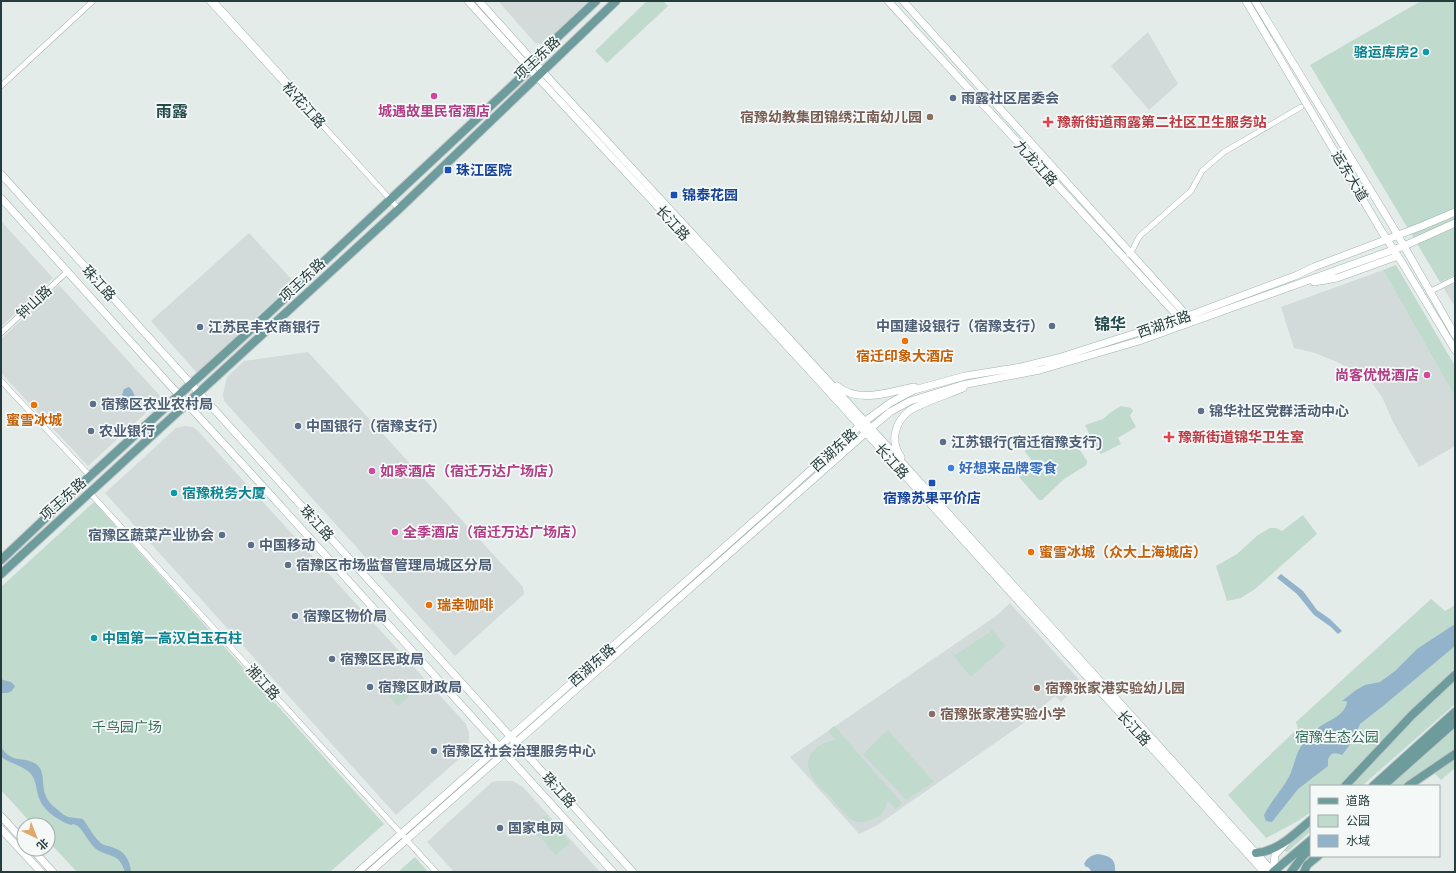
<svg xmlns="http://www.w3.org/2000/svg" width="1456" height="873" font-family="'Space Grotesk','Noto Sans SC',sans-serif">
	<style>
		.built { fill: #d2dbda }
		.green { fill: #c0dace }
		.water { fill: #93b3ca }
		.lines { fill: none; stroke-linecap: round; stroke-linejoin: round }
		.street-casing { stroke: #a7b3b2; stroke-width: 6 }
		.secondary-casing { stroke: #a1b3b1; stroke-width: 8 }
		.primary-casing { stroke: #c2c8c8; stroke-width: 10 }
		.street { stroke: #fff; stroke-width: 5 }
		.secondary { stroke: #fff; stroke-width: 7 }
		.primary { stroke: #6e9b9c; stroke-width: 8 }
		.culture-dot { fill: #0f9aa8; stroke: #f4f9f8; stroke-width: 1.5 }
		.hotel-dot { fill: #d1479c; stroke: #f4f9f8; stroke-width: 1.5 }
		.service-dot { fill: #5c6f8a; stroke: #f4f9f8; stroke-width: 1.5 }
		.education-dot { fill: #8d6e63; stroke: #f4f9f8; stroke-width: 1.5 }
		.health-dot { fill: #e0444e; stroke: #f4f9f8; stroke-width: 1.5 }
		.transit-dot { fill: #1a4fb4; stroke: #f4f9f8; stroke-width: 1.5 }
		.food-dot { fill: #e8710a; stroke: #f4f9f8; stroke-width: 1.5 }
		.shop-dot { fill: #3f7fe0; stroke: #f4f9f8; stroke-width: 1.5 }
		.labels { text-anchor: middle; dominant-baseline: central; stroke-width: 3.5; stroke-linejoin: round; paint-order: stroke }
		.culture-label { font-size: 14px; font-weight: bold; fill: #0d838f; stroke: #f4f9f8; text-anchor: start }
		.street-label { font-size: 14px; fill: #263b3b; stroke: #f4f9f8 }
		.service-label { font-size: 14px; font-weight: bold; fill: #4e5e75; stroke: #f4f9f8; text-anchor: start }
		.hotel-label { font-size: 14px; font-weight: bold; fill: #b23c85; stroke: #f4f9f8; text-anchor: start }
		.education-label { font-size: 14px; font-weight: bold; fill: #785e54; stroke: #f4f9f8; text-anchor: start }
		.health-label { font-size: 14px; font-weight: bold; fill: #be3a42; stroke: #f4f9f8; text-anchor: start }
		.transit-label { font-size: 14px; font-weight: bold; fill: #164399; stroke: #f4f9f8; text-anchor: start }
		.food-label { font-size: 14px; font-weight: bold; fill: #c56008; stroke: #f4f9f8 }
		.shop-label { font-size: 14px; font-weight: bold; fill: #366cbe; stroke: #f4f9f8; text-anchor: start }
		.park-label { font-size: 14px; fill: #346d5a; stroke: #f4f9f8 }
		.quarter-label { font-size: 16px; font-weight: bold; fill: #244a4b; stroke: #f4f9f8 }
	</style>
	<rect width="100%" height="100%" fill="#e4ecea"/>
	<path class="built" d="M498,1H589L543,44L535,43Z
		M1148,32L1178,84L1149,110L1111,66Z
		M1,221L53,278L1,327Z
		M249,233L294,282L197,373L151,321Z
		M1383,270L1455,397V446L1419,467L1393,422L1382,397L1372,383L1358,372L1335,361L1315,353L1294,348L1281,307Z
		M1455,275V307L1440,282Z
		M59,285L162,398L88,466L1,373V339Z
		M308,352L523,587L524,594L455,656L224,401L223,394L227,377L244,361Z
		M185,426L193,427L198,431L466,724L469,733V740L468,746L461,757L396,815L105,493L176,428Z
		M1010,603L1082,683L1061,702L1055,696L1021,725L876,826L859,834L790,757L996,616Z
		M498,781H513L523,787L600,872H454L427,842L492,782Z"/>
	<path class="green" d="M647,1H663L668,6L607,63L595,51Z
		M1421,1H1455V275L1440,282L1310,65Z
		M1396,265L1455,366V397L1383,270Z
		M1121,406L1131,408L1133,411L1130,416L1136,427L1118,438L1121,444L1101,454L1097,450L1085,425L1103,419L1111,412Z
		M1058,435H1068L1072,438L1087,461V464L1085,466L1064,479L1042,500H1039L1019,477L1034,463L1025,452L1027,445Z
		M94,502L384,824L330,872H77L48,841V825H33L1,790V587Z
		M1303,515L1317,534L1255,589L1241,598L1227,601L1216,566L1237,554L1258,535L1270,528H1276L1282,531Z
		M1431,599L1445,611L1455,605V671C1414,707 1380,749 1341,786H1311V812L1298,821L1266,838L1228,795L1298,728L1296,722Z
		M988,628L992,630L1006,646L971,677L951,653L952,652L955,655L990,632Z
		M403,679L414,692L398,706L387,693Z
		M1455,680V704L1362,786H1350L1418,713Z
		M834,726L902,803L896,809L888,801C886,804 885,808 883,812C876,820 859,826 850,819C843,813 837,805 831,798C825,791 815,784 811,775C801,756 818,742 836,740L828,731Z
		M1455,728V750L1400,786H1388Z
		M888,730L934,782L906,800L863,754Z
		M1455,759V768L1441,780L1435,774Z
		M545,815L570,842L556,855L532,828Z
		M1311,823V831L1287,852L1285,851V847Z
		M415,857L428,872H398Z"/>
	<path class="water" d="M129,387C134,391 136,397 134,403L128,406L124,402L122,395L124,389Z
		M1281,574L1303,591L1317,610L1330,619L1342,631L1338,634L1331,627L1314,615L1297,594L1277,578Z
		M1455,624V646L1383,706L1360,724L1352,742L1342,755C1336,752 1330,752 1328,760V766L1298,789L1272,822L1266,821L1264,815C1270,803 1279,793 1286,782C1293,772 1294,759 1300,748C1304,742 1311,735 1316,730C1326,720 1344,718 1347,702L1346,701H1342L1356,690L1365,685L1380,682L1395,671L1417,649Z
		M1,678L3,680L11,682L15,686C12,693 8,693 1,693Z
		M1,747C13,765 22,755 36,764C46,771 41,786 46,796C48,802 53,806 58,810C61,813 64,815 68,817C73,818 78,818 83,819C89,827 94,838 102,844C106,846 110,846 114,848C125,851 130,861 131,872H125C119,852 109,858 96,849C89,843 85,833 78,826L73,824L71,825C57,820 42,810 38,795C36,787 36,781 31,774C25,767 13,764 4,759L1,756Z
		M1098,854C1109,856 1116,858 1115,871L1092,872L1088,867H1086L1084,864C1087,858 1091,855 1098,854Z"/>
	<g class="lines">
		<defs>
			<path id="street" d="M209,1L399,209
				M214,1L322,120
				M1,86L93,1
				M1129,254C1135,249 1135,241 1141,235L1191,191L1202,171L1224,152L1301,107
				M1429,292L1455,279
				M1,333L68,271
				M1,381L90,476
				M90,493L436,872"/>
			<path id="secondary" d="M468,1L530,69L811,372L1264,872
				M479,1L542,71L820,372L1273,872
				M888,1L1183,322
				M903,1L1190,319
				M1246,1L1382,232L1401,261L1455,350
				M1255,1L1393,227L1455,335
				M1,174L633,872
				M1,198L167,382L257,480L613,872
				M1314,282L1337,278L1398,256
				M837,386C859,404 889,392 914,387
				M901,457C890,442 894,423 909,411C921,403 949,394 963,388
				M1,816L24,841
				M1,829L41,872
				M32,849L53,872
				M358,872L772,505L864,422L890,403L914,390L965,376L1021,367L1058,358L1180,319L1295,276L1314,267L1422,226L1455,212
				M370,872L870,429L890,412L910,401L962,385L1040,370L1139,341L1404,246L1455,223
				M1273,872L1275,855L1285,844"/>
			<path id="primary" d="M1,560L90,476L257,324L530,69L533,60L596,1
				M1,574L399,209L616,1
				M1345,786L1412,715L1455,675
				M1373,786L1455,712
				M1383,786L1455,722
				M1408,786L1455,754
				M1256,853C1279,851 1294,834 1311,820
				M1273,872L1311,840
				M1291,872L1303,856L1311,849
				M1304,872L1307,865L1318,856"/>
		</defs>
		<use href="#street" class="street-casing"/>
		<use href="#secondary" class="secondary-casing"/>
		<use href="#primary" class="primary-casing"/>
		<use href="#street" class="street"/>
		<use href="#secondary" class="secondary"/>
		<use href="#primary" class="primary"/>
	</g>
	<g class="culture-dot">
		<circle cx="1426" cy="52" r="4"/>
		<circle cx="174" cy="493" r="4"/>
		<circle cx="94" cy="638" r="4"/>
	</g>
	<g class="hotel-dot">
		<circle cx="434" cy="96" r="4"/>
		<circle cx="1427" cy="375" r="4"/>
		<circle cx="372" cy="471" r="4"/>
		<circle cx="395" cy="532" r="4"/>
	</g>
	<g class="service-dot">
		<circle cx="953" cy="98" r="4"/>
		<circle cx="1052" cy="326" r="4"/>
		<circle cx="200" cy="327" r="4"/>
		<circle cx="93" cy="404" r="4"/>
		<circle cx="1201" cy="411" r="4"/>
		<circle cx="298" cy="426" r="4"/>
		<circle cx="91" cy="431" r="4"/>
		<circle cx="943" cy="442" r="4"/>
		<circle cx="222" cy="535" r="4"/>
		<circle cx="251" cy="545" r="4"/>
		<circle cx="288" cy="565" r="4"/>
		<circle cx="295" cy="616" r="4"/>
		<circle cx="332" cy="659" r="4"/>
		<circle cx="370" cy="687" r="4"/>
		<circle cx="434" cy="751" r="4"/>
		<circle cx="500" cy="828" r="4"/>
	</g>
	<g class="education-dot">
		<circle cx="930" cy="117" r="4"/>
		<circle cx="1037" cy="688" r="4"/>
		<circle cx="932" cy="714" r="4"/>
	</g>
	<g class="health-dot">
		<path d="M1046 116h4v4h4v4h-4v4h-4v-4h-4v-4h4z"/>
		<path d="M1167 431h4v4h4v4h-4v4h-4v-4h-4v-4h4z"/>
	</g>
	<g class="transit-dot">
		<rect x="444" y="166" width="8" height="8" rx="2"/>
		<rect x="670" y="191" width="8" height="8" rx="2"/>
		<rect x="928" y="479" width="8" height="8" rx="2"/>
	</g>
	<g class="food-dot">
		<circle cx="905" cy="341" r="4"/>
		<circle cx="34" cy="405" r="4"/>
		<circle cx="1031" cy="552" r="4"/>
		<circle cx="429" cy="605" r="4"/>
	</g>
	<circle class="shop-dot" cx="951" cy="468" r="4"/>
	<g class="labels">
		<g class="culture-label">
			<text x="1418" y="52" text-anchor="end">骆运库房2</text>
			<text x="182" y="493">宿豫税务大厦</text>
			<text x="102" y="638">中国第一高汉白玉石柱</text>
		</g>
		<g class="street-label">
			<text transform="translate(537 58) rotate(-43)">项王东路</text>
			<text transform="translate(304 105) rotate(48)">松花江路</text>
			<text transform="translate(1036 163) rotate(48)">九龙江路</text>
			<text transform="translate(1350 176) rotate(59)">运东大道</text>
			<text transform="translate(673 223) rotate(47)">长江路</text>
			<text transform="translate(302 280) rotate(-43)">项王东路</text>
			<text transform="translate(99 283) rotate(48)">珠江路</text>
			<text transform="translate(34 302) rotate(-43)">钟山路</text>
			<text transform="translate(1164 324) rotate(-19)">西湖东路</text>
			<text transform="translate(834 450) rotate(-42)">西湖东路</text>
			<text transform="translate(892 461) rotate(48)">长江路</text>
			<text transform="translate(63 499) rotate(-42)">项王东路</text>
			<text transform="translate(317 523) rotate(48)">珠江路</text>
			<text transform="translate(592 665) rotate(-41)">西湖东路</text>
			<text transform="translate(263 682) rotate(48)">湘江路</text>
			<text transform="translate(1134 728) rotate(48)">长江路</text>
			<text transform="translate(559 790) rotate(48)">珠江路</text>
		</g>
		<g class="service-label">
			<text x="961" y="98">雨露社区居委会</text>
			<text x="1044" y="326" text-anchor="end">中国建设银行（宿豫支行）</text>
			<text x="208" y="327">江苏民丰农商银行</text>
			<text x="101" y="404">宿豫区农业农村局</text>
			<text x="1209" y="411">锦华社区党群活动中心</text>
			<text x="306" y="426">中国银行（宿豫支行）</text>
			<text x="99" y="431">农业银行</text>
			<text x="951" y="442">江苏银行(宿迁宿豫支行)</text>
			<text x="214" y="535" text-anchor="end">宿豫区蔬菜产业协会</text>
			<text x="259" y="545">中国移动</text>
			<text x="296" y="565">宿豫区市场监督管理局城区分局</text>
			<text x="303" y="616">宿豫区物价局</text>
			<text x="340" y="659">宿豫区民政局</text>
			<text x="378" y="687">宿豫区财政局</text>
			<text x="442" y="751">宿豫区社会治理服务中心</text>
			<text x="508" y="828">国家电网</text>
		</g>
		<g class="hotel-label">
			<text x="434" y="111" text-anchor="middle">城遇故里民宿酒店</text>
			<text x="1419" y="375" text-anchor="end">尚客优悦酒店</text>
			<text x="380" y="471">如家酒店（宿迁万达广场店）</text>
			<text x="403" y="532">全季酒店（宿迁万达广场店）</text>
		</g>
		<g class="education-label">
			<text x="922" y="117" text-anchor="end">宿豫幼教集团锦绣江南幼儿园</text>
			<text x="1045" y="688">宿豫张家港实验幼儿园</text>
			<text x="940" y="714">宿豫张家港实验小学</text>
		</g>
		<g class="health-label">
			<text x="1057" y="122">豫新街道雨露第二社区卫生服务站</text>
			<text x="1178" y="437">豫新街道锦华卫生室</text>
		</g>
		<g class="transit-label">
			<text x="456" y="170">珠江医院</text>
			<text x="682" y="195">锦泰花园</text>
			<text x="932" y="498" text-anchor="middle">宿豫苏果平价店</text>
		</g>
		<g class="food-label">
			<text x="905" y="356">宿迁印象大酒店</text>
			<text x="34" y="420">蜜雪冰城</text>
			<text x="1039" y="552" text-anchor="start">蜜雪冰城（众大上海城店）</text>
			<text x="437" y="605" text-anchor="start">瑞幸咖啡</text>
		</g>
		<g class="shop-label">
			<text x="959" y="468">好想来品牌零食</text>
		</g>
		<g class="park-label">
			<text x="127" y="727">千鸟园广场</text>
			<text x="1337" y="737">宿豫生态公园</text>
		</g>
		<g class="quarter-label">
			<text x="172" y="111">雨露</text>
			<text x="1110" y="324">锦华</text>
		</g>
	</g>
	<rect width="1456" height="873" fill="none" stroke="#263b3b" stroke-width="4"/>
	<rect x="1310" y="785" width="130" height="72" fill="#f4f9f8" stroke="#a2adac"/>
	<rect x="1318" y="798" width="20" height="6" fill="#6e9b9c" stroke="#a2adac"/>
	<text x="1346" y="805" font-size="12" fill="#263b3b">道路</text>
	<rect x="1318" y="815" width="20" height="12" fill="#c0dace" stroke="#a2adac"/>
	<text x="1346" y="825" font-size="12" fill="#263b3b">公园</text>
	<rect x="1318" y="835" width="20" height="12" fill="#93b3ca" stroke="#a2adac"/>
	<text x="1346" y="845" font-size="12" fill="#263b3b">水域</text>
	<g transform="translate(36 837) rotate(137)"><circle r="19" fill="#f4f9f8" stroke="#a2adac"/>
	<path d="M0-3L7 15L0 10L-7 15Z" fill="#e1a86c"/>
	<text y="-6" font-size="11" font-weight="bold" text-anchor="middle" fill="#263b3b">北</text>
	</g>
</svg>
